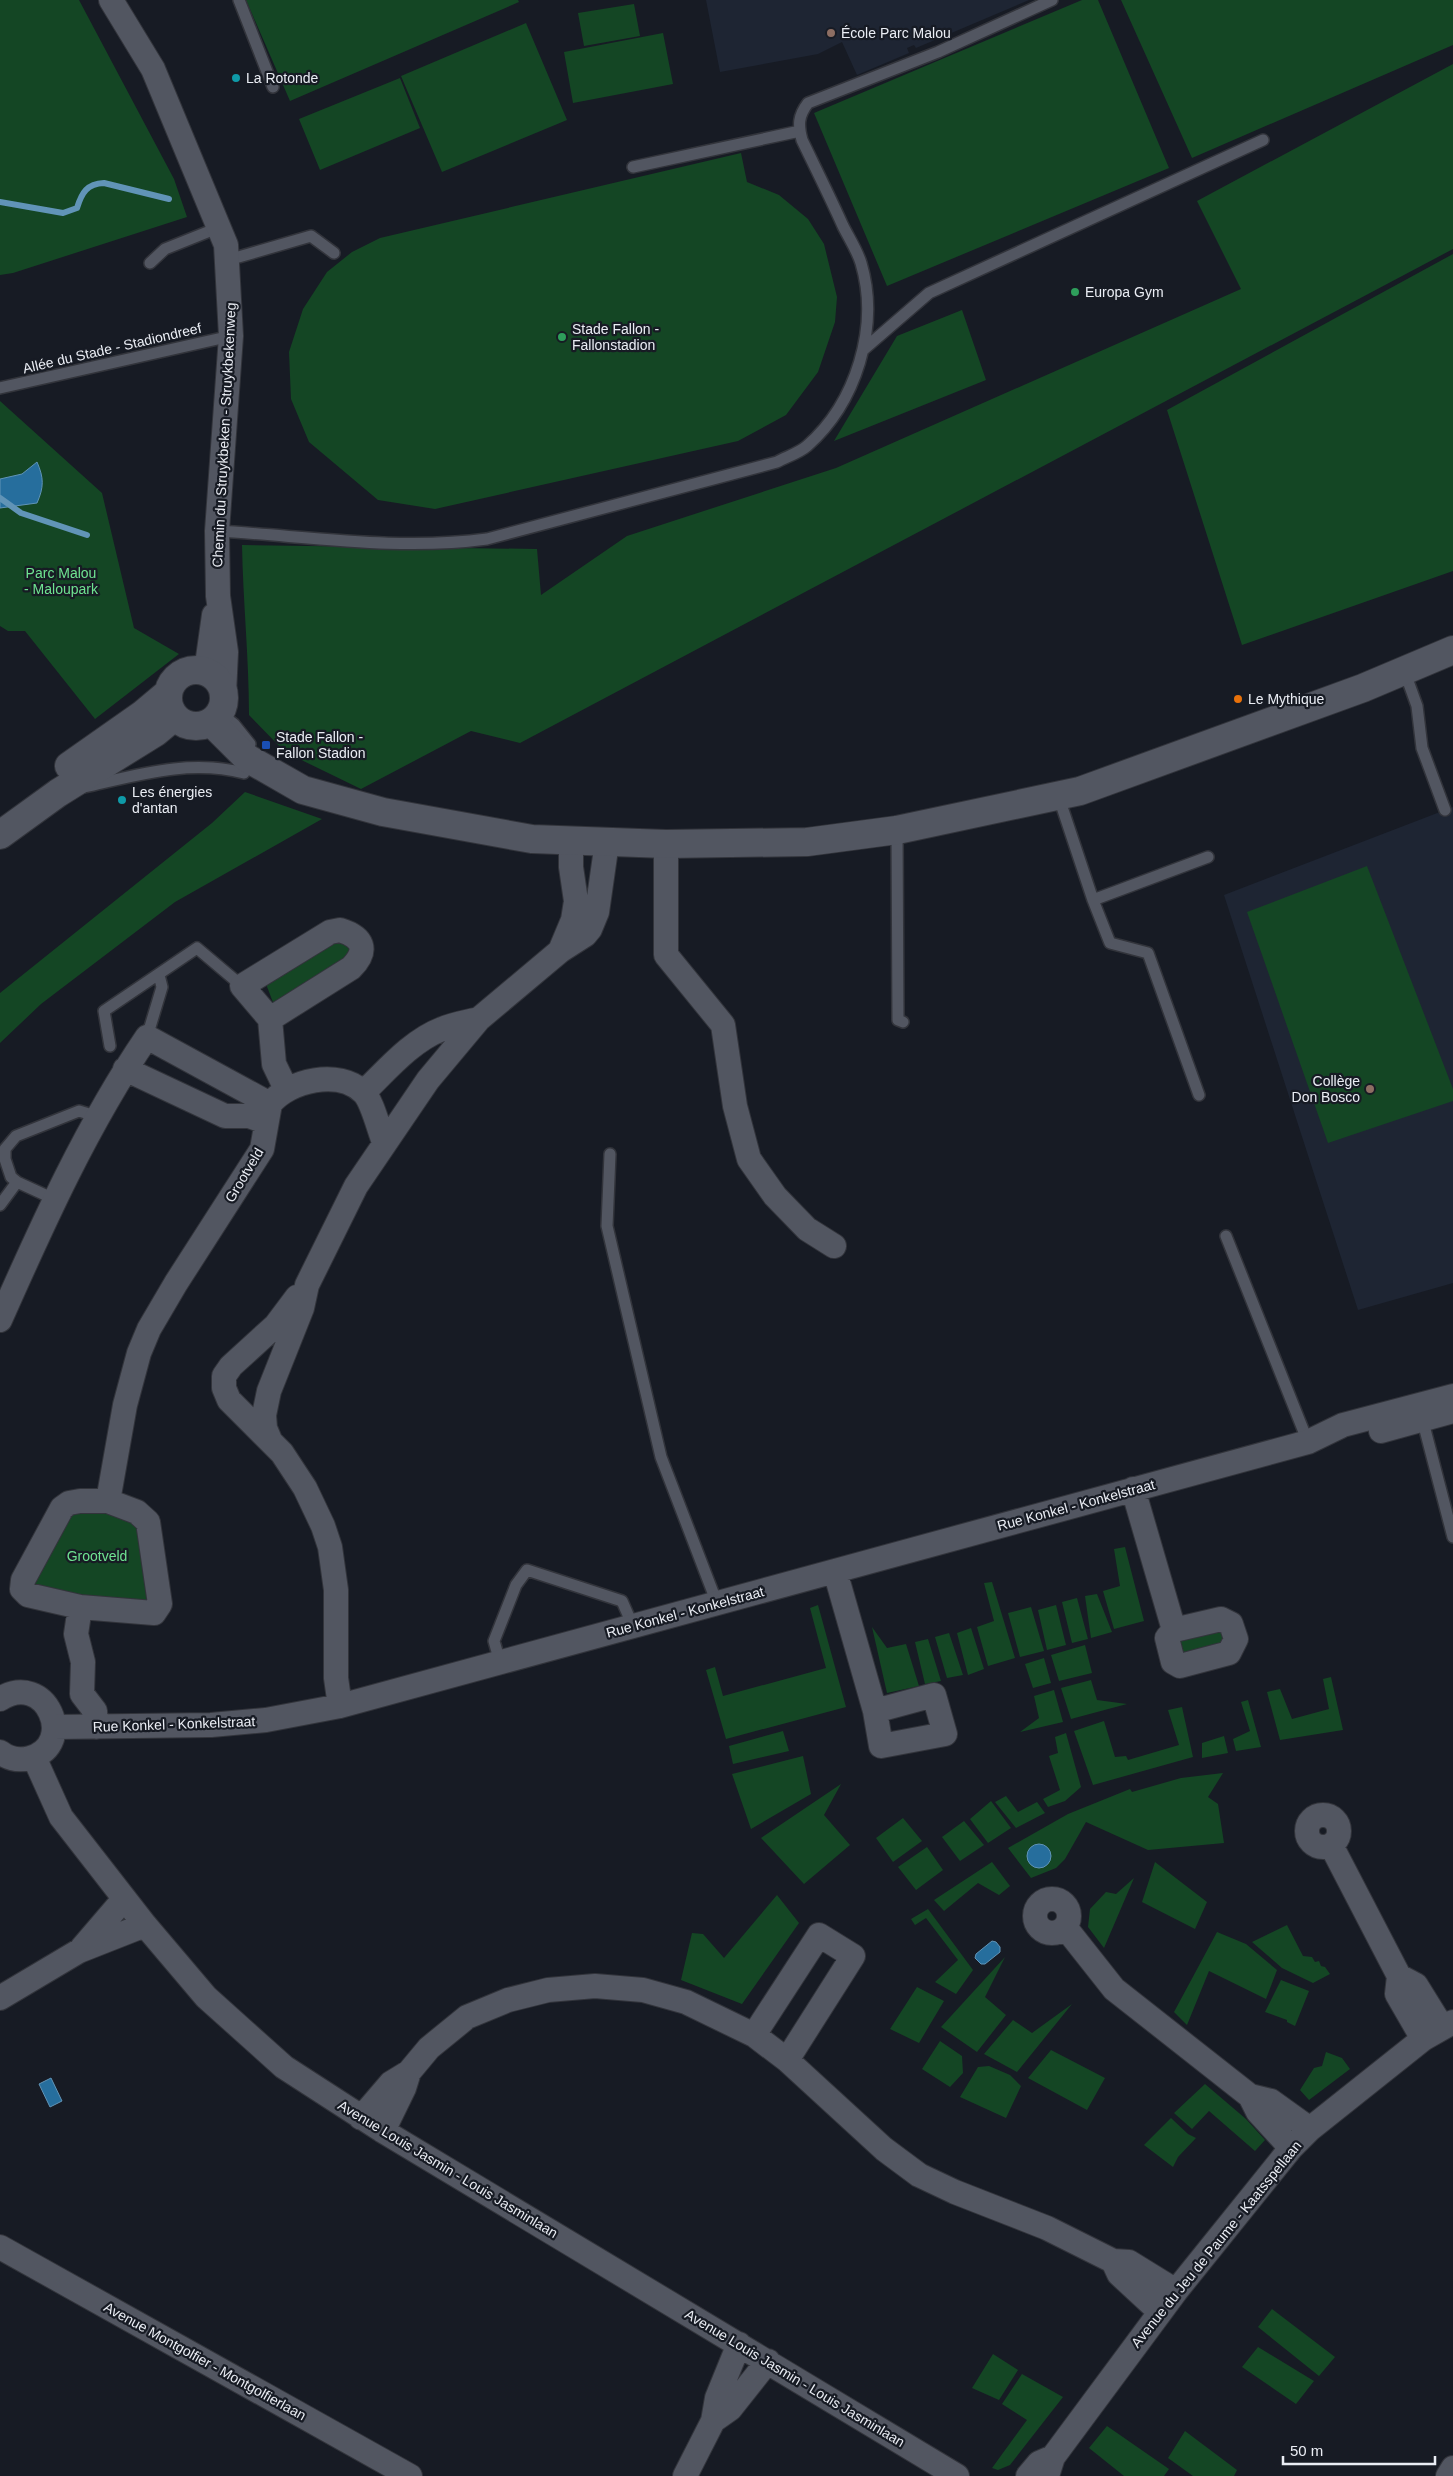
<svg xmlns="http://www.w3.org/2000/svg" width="1453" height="2476" font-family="Helvetica,sans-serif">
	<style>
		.built { fill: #1e2533 }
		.green { fill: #144624 }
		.water { fill: #266e9d; stroke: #6194b7 }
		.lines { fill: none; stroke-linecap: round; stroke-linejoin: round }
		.stream { stroke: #6194b7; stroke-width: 6 }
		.service-casing { stroke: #32343b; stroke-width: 14 }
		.minor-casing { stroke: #32343b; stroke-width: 26 }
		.tertiary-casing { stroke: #32343b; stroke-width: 30 }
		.service { stroke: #525661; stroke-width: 11 }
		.minor { stroke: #525661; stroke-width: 24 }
		.tertiary { stroke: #525661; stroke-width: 28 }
		.education-dot { fill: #8d6e63; stroke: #171b24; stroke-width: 2 }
		.culture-dot { fill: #0f9aa8; stroke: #171b24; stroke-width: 2 }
		.leisure-dot { fill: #2e9e5b; stroke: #171b24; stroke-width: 2 }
		.food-dot { fill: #e8710a; stroke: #171b24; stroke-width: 2 }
		.transit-dot { fill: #1a4fb4; stroke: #171b24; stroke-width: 2 }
		.labels { text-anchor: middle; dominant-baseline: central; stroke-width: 4.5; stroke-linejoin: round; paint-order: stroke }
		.poi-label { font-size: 14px; fill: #eaedf4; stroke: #171b24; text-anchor: start }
		.street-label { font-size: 14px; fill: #eaedf4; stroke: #171b24 }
		.park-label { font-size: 14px; fill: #6fe391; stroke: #171b24 }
	</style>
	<rect width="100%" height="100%" fill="#171b24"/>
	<path class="built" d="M706,0H1029L916,48L914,45L907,48L909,53L857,75L842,42L818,54L720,72Z
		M1453,807V1283L1358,1310L1224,895Z"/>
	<path class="green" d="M0,0H79L174,179L187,217L13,273L0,275Z
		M246,0H518L519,2L290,101Z
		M1082,0H1098L1169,168L887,286L814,113Z
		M1121,0H1453V45L1192,158Z
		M634,4L640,36L584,46L578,13Z
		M526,23L567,120L442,172L401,76Z
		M663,33L673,84L573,103L564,52Z
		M1453,64V249L520,743L471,731L361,789L285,752L249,715C249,658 243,602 242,545L537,549L541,595L627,536L836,468L1241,289L1197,201Z
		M400,78L420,128L320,170L299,119Z
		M741,153L747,182L779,195L808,219L824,244L837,297L835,322L818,372L786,415L738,441L435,509L378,500L309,442L291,399L289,352L303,309L327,272L352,252L380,238Z
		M1453,254V571L1242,645L1167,410Z
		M962,310L986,380L834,441L897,336Z
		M0,401L102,493L134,628L179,654L95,719L25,631H8L0,626Z
		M245,792L322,819L175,902L41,1004L0,1043V993L212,823Z
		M1367,866L1453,1089V1101L1328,1143L1247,912Z
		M340,936L354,953L274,1005L266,984Z
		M75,1507L137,1517L155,1602L35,1591L29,1580Z
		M1125,1547L1144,1621L1114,1629L1103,1591L1120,1586L1114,1549Z
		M992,1582L1015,1658L988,1666L977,1627L994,1621L984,1583Z
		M1097,1594L1112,1632L1091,1638L1085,1596Z
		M1077,1598L1088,1639L1072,1643L1062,1602Z
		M818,1605L846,1707L726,1739L706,1670L715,1667L723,1696L826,1668L810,1608Z
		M1056,1605L1066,1645L1047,1650L1038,1610Z
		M1031,1607L1044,1651L1020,1657L1008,1613Z
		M872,1627L887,1648L906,1644L919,1686L887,1693Z
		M971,1628L984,1669L968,1675L957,1633Z
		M1224,1629L1227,1642L1182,1657L1179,1639Z
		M949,1633L963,1675L947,1678L935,1637Z
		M928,1639L941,1681L925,1684L915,1642Z
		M1085,1645L1092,1673L1059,1681L1051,1655Z
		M1044,1658L1051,1683L1033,1688L1025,1664Z
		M1331,1677L1343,1730L1280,1740L1267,1692L1280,1689L1292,1719L1329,1709L1323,1679Z
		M1091,1680L1097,1700L1127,1704L1071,1719L1061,1688Z
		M1054,1690L1063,1722L1020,1732L1039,1718L1034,1696Z
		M1248,1700L1261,1747L1236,1751L1233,1739L1250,1731L1241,1702Z
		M1182,1707L1193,1757L1093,1785L1074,1731L1104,1721L1115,1757L1126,1756L1128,1760L1179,1745L1168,1710Z
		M783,1731L789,1751L733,1764L729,1746Z
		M1066,1733L1081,1787L1065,1801L1048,1807L1043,1799L1060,1790L1049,1756L1058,1753L1055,1737Z
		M1224,1736L1228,1753L1202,1758V1743Z
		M803,1756L811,1794L751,1829L732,1774Z
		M1223,1773L1208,1797L1218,1804L1224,1843L1148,1850L1086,1822L1065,1859L1056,1868L1031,1878L1008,1848L1068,1814L1130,1789L1132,1792L1181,1778Z
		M841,1784L824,1815L850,1845L804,1884L761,1838Z
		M1006,1796L1018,1812L1037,1802L1045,1813L1016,1828L995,1802Z
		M991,1801L1011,1828L988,1843L970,1819Z
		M903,1818L922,1841L893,1862L876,1838Z
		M964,1821L984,1845L960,1861L942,1837Z
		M927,1847L943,1870L916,1890L898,1867Z
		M992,1862L1010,1886L999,1895L978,1883L944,1911L934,1900Z
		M1155,1862L1207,1902L1195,1929L1142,1902Z
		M1134,1878L1104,1948L1088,1927L1090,1909L1106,1892L1116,1894Z
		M777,1895L799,1923L742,2004L681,1980L692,1933L703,1934L724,1958Z
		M928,1909L973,1970L956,1994L935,1982L958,1960L926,1918L915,1925L911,1919Z
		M1287,1925L1303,1956L1312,1957L1315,1962L1319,1961L1321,1966L1325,1967L1330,1974L1313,1983L1282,1968L1252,1942Z
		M1217,1932L1246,1944L1277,1970L1266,1999L1209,1971L1187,2025L1174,2012Z
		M1005,1957L985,1997L1006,2015L977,2052L941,2027Z
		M1281,1980L1309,1991L1295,2026L1287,2022V2020L1265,2012Z
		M917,1987L944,2001L919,2043L890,2029Z
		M1072,2004L1017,2072L984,2054L1013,2020L1032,2033Z
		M940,2041L962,2056L963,2073L950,2087L922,2069Z
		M1051,2050L1105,2078L1087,2110L1028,2078Z
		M1326,2052L1342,2058L1350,2069L1309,2100L1300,2090L1314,2068L1322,2066Z
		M989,2066L1010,2075L1021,2086L1006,2118L960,2097L978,2067Z
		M1205,2084L1246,2119L1265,2140L1255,2151L1209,2111L1192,2129L1174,2113Z
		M1171,2118L1188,2134L1196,2138L1178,2157L1173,2167L1144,2145Z
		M1272,2309L1335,2357L1319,2376L1258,2327Z
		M1258,2347L1314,2381L1296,2404L1242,2367Z
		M993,2354L1018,2370L999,2400L972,2388Z
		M1022,2374L1063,2397L1010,2465L998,2470L992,2468L1027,2420L1002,2404Z
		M1107,2426L1169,2469L1164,2476H1124L1089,2448Z
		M1185,2431L1237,2470L1234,2476H1193L1168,2458Z"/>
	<path class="water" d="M37,462C44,478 44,487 37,503L0,508V479L22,474Z
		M1027 1856a12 12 0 1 1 24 0a12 12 0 1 1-24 0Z
		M992,1941L996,1942L1000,1947V1952L985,1964H981L975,1958L976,1954Z
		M51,2078L62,2101L50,2107L39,2084Z"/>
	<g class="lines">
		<path class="stream" d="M0,202L63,213L77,208C82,192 87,184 104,183L169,199
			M0,498L21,513L87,535"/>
		<defs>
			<path id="service" d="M239,0L273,87
				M633,167L800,131
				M228,260L311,236L334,253
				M150,263L165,249L220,227
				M863,350L929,293L1263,140
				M0,388L231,336
				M217,531C306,536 398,551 487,539L777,462C786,457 799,453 807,446C856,403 880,327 861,263C857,250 849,238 843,226C830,197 816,169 802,140C798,125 798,116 808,103L938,52L1052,0
				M1404,670L1417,706L1422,748L1445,810
				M220,713L234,724L250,744
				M84,787C138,775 189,759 244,773
				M1058,795L1093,900L1110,943L1148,953L1199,1095
				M897,830L898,1020L903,1022
				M1093,900L1208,857
				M147,1037L162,987L159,975
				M110,1046L104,1011L197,948L242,986
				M610,1154L607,1226L661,1457L717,1603
				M54,1199L17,1182L11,1177L5,1159V1149L16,1136L79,1111L99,1117
				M0,1205L17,1182
				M1226,1236L1308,1442
				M1422,1418L1453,1537
				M500,1662L494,1641L516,1585L527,1570L622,1601L633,1626"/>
			<path id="minor" d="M111,0L153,69L226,245L231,336L217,531L218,596L226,652L224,694
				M206,672L214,615
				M666,844V955L723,1025L735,1106L749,1159L775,1196L807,1229L834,1246
				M340,930C363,937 369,950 351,968L270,1019L242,986L330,932Z
				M560,951L573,920L576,901L571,867V841
				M270,1019L274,1064L286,1089
				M125,1069L225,1116H249L266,1122
				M364,1092C387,1070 411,1041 442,1029C454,1024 467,1022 479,1019
				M297,1297L276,1325L231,1366L224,1376V1388L229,1400L282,1453L305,1488L323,1526L330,1547L336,1590V1678L340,1706
				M0,1320C43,1223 87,1125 147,1037L270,1104C289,1080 339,1069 363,1092C372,1100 379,1130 384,1142
				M1381,1431L1453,1411
				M270,1440L265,1428L264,1415L269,1391L302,1308L307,1285L356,1186L428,1080L479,1019L560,951L585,935L590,929L597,912L607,842
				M1133,1489L1174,1630
				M80,1501H108L137,1512L148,1522L160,1604L154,1613L80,1607L28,1595L22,1589L23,1580L62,1508L69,1503Z
				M108,1501L125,1405L139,1353L149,1329L176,1283L262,1149L270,1104
				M835,1571L875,1711L881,1746L945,1734L934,1695L875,1711
				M80,1607L76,1634L83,1662L82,1694L95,1711L96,1727
				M1221,1619L1231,1624L1236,1639L1229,1653L1180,1666L1173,1662L1167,1638L1174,1630Z
				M0,1699C46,1670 78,1744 30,1758C19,1761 9,1759 0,1752
				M54,1727L211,1725L266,1720L340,1706L1308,1442L1343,1425L1453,1396
				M34,1757L61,1817L145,1925L206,1997L284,2067L383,2131L957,2476
				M1307 1831a16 16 0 1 1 32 0a16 16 0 1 1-32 0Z
				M1331,1845L1399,1976L1397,1994L1423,2039
				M1035 1916a17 17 0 1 1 34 0a17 17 0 1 1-34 0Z
				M1065,1927L1114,1989L1250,2096L1258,2112L1291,2148
				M82,1948L124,1899
				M1399,1976L1416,1985L1442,2027
				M0,1998L79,1951L145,1925
				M754,2035L819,1935L853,1956L787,2060
				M1250,2096L1271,2101L1310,2129
				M361,2118L391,2083L409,2072L429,2048L467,2017L508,2000L548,1990L595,1986L643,1990L686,2002L754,2035L787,2060L884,2149L919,2175L955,2192L1047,2228L1113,2261L1129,2262L1176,2291
				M383,2131L404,2088L409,2072
				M0,2247L410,2476
				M1113,2261L1119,2274L1160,2312
				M713,2421L730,2409L768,2361
				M685,2476L713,2421L717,2398L739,2344
				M1028,2476L1039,2463L1053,2457
				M1047,2476L1053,2457L1176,2291L1291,2148L1310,2129L1423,2039L1453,2022
				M1448,2476L1453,2468"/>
			<path id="tertiary" d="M168 698a28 28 0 1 1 56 0a28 28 0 1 1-56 0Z
				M211,722L247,758L303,790L383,812L532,839L666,844L807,842L897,830L1080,791L1363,688L1453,650
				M69,766L143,714L168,693
				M0,835L58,793L156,732L174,717"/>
		</defs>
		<use href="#service" class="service-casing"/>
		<use href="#minor" class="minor-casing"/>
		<use href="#tertiary" class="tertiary-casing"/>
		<use href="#service" class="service"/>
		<use href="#minor" class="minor"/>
		<use href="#tertiary" class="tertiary"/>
	</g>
	<g class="education-dot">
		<circle cx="831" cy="33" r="5"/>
		<circle cx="1370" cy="1089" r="5"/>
	</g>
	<g class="culture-dot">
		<circle cx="236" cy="78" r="5"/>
		<circle cx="122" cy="800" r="5"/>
	</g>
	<g class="leisure-dot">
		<circle cx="1075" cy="292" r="5"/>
		<circle cx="562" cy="337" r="5"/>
	</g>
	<circle class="food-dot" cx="1238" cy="699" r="5"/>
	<rect class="transit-dot" x="261" y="740" width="10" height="10" rx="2.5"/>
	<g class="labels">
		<g class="poi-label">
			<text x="841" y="33">École Parc Malou</text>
			<text x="246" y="78">La Rotonde</text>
			<text x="1085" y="292">Europa Gym</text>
			<text x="572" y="329">Stade Fallon -<tspan x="572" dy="16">Fallonstadion</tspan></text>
			<text x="1248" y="699">Le Mythique</text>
			<text x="276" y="737">Stade Fallon -<tspan x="276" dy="16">Fallon Stadion</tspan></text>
			<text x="132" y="792">Les énergies<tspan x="132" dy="16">d'antan</tspan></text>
			<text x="1360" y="1081" text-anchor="end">Collège<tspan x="1360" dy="16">Don Bosco</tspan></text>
		</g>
		<g class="street-label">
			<text transform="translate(112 348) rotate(-13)">Allée du Stade - Stadiondreef</text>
			<text transform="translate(224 435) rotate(-87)">Chemin du Struykbeken - Struykbekenweg</text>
			<text transform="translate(244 1175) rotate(-59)">Grootveld</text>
			<text transform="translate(1076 1505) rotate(-15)">Rue Konkel - Konkelstraat</text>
			<text transform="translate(685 1612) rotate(-15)">Rue Konkel - Konkelstraat</text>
			<text transform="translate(174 1724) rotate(-2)">Rue Konkel - Konkelstraat</text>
			<text transform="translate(448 2169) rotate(31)">Avenue Louis Jasmin - Louis Jasminlaan</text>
			<text transform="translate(1216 2244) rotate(-51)">Avenue du Jeu de Paume - Kaatsspellaan</text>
			<text transform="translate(205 2361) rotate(29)">Avenue Montgolfier - Montgolfierlaan</text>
			<text transform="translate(795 2378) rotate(31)">Avenue Louis Jasmin - Louis Jasminlaan</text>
		</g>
		<g class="park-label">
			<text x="61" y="573">Parc Malou<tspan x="61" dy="16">- Maloupark</tspan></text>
			<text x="97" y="1556">Grootveld</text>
		</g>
	</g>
	<path d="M1283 2456v8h152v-8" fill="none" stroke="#eaedf4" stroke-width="2.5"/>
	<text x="1290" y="2456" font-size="15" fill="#eaedf4" stroke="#171b24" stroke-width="4" paint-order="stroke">50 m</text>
</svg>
